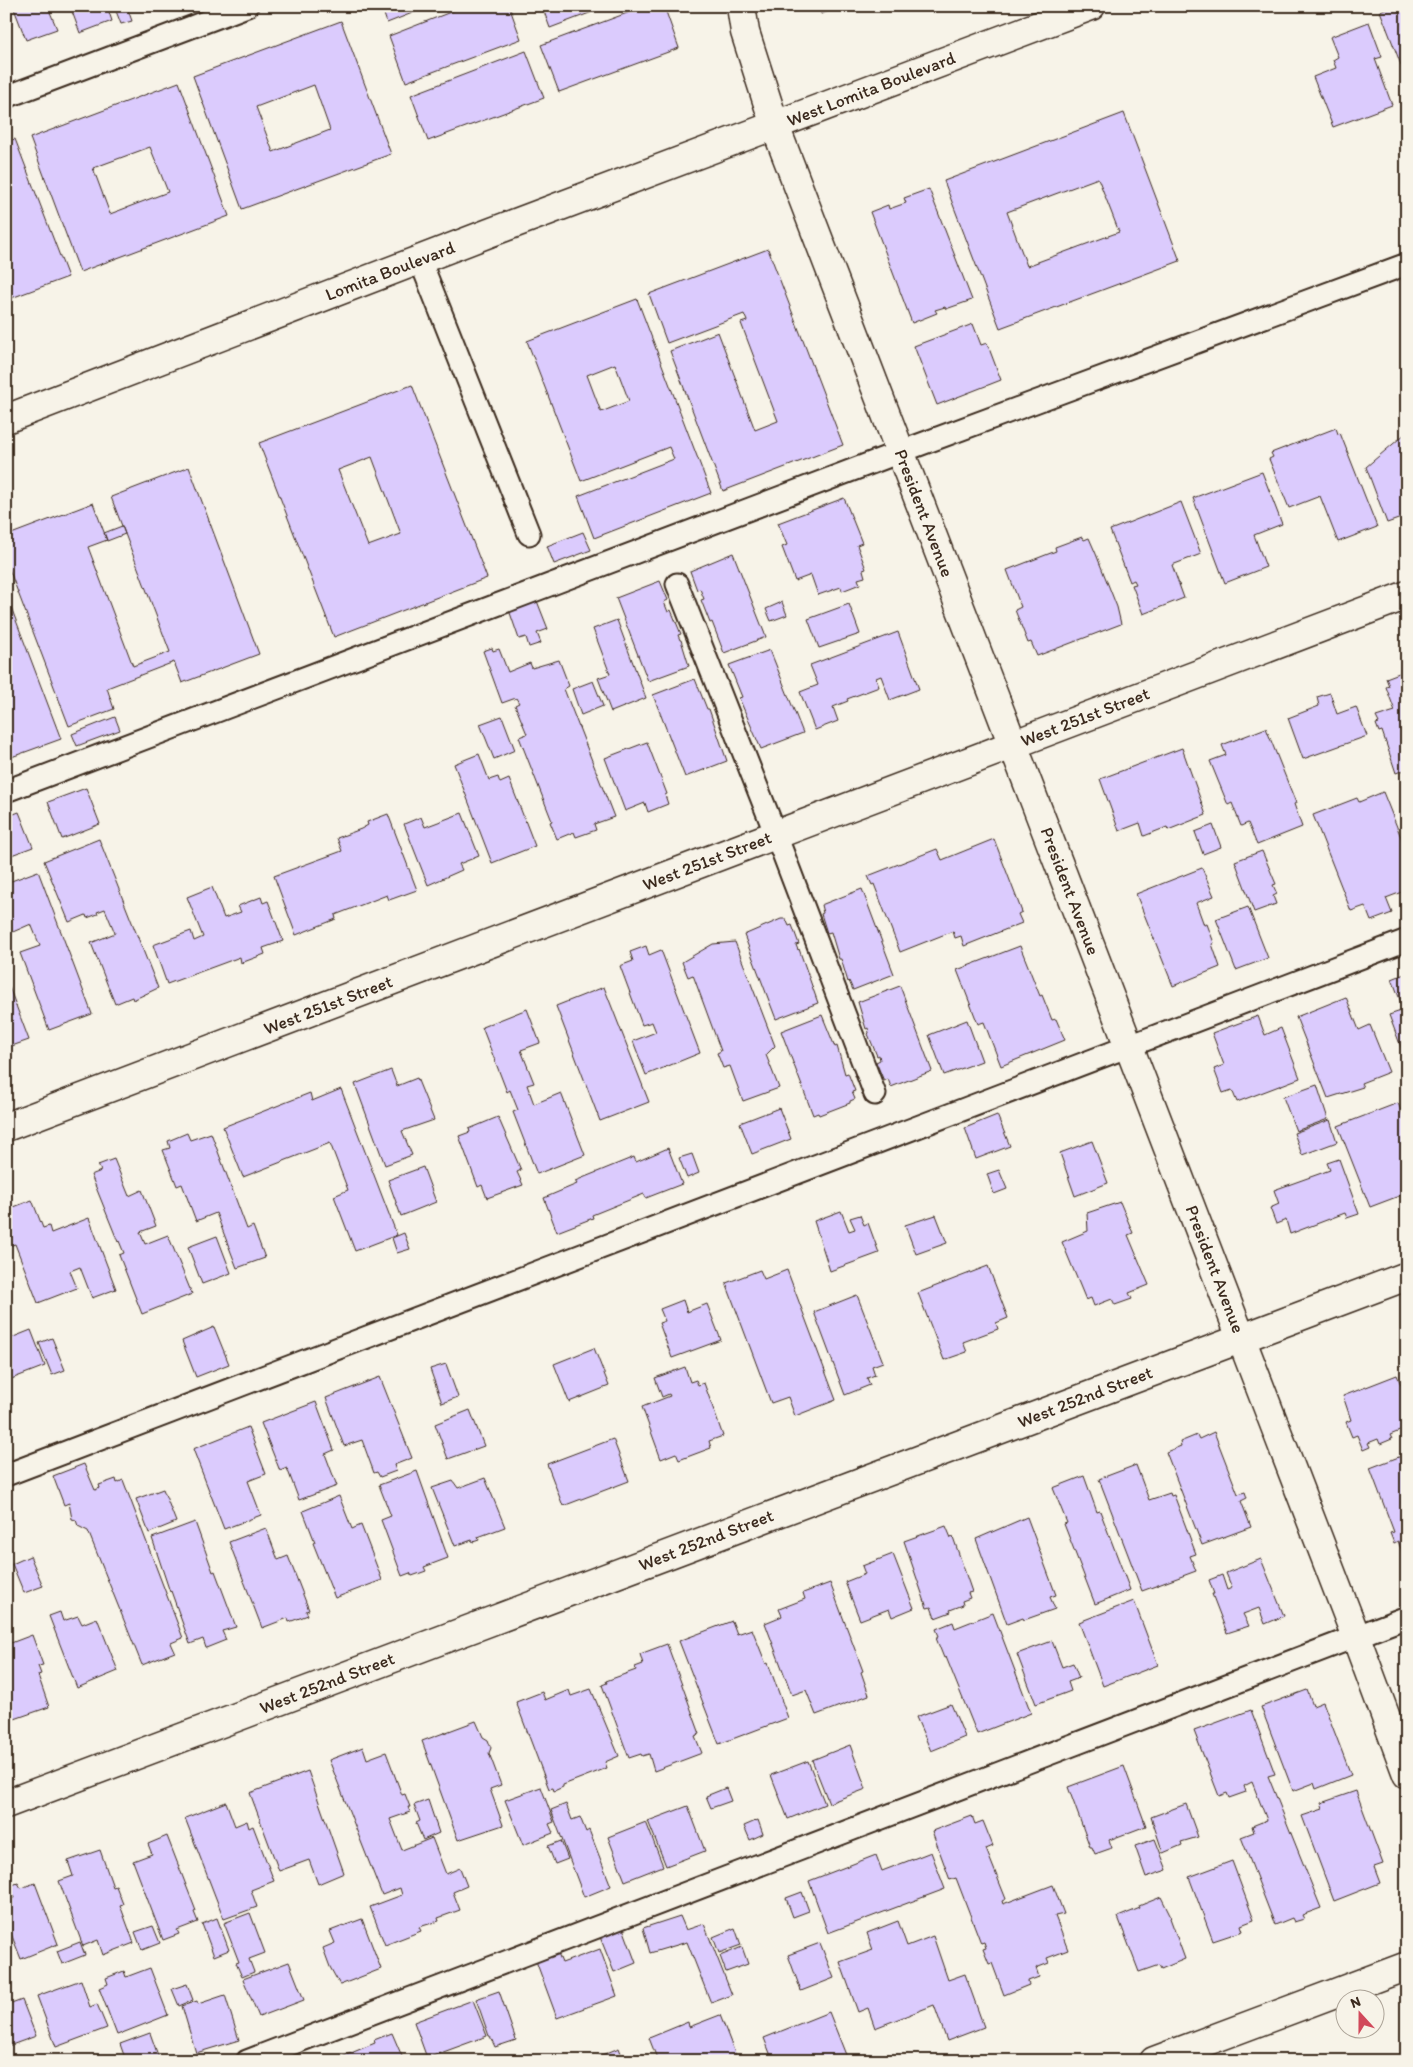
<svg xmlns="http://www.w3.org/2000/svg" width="1413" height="2067" font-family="Itim,sans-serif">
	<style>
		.building { fill: #dbcbfd; stroke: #3b2a1e; fill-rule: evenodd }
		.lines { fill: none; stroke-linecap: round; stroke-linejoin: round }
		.lane-casing { stroke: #3b2a1e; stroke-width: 25 }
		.street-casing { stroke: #3b2a1e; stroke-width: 31 }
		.secondary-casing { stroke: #3b2a1e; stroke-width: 31 }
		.lane { stroke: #f7f3e8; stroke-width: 21 }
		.street { stroke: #f7f3e8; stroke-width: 28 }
		.secondary { stroke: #f7f3e8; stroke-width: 28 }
		.labels { text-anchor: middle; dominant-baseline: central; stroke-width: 5; stroke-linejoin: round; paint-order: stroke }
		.street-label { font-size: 18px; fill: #3b2a1e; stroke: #f7f3e8 }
	</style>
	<rect width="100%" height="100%" fill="#f7f3e8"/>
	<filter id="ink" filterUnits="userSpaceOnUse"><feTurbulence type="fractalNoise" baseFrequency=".02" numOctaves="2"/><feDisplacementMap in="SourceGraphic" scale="10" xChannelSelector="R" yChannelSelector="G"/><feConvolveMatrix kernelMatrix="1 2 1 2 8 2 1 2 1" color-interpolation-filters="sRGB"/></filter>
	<g filter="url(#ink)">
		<path class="building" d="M13,6H60V8L50,12L57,29L26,40Z
			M70,6H107L112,21L80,33Z
			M366,6H430L387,23L382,8L369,13Z
			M466,6H509L521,39L406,82L389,36Z
			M542,6H608L550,28Z
			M646,6H664L679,48L559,92L541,45Z
			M818,6H843L821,14Z
			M1392,6H1402L1403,9L1407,7V80L1380,11Z
			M127,7L132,21L121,24L116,11Z
			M341,21L391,154L242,209L193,76ZM314,85L330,130L273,152L256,107Z
			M1369,22L1382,57L1375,59L1392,105L1333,127L1313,77L1336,68L1333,60L1338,57L1330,37Z
			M526,51L544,98L428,141L411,95Z
			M179,82L229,216L80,272L30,138ZM150,147L168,192L110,214L93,168Z
			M1124,113L1180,261L1000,328L944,181ZM1098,178L1119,232L1027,266L1007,212Z
			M15,139L68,277L6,300V142Z
			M929,189L972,300L946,309L945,307L935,310L937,313L912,323L870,212L888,205L889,209L906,203L904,198Z
			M768,249L843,445L723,491L670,351L718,332L755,430L778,421L741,323L747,321L744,314L667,343L649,294Z
			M637,299L711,493L594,538L578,496L674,459L669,447L581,481L527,341ZM615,364L629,401L601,412L587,375Z
			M973,324L981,345L987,343L1001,380L937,405L914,346Z
			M412,385L487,578L334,637L259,443ZM372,457L401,534L368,546L338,470Z
			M1336,428L1338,434L1340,433L1377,527L1338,542L1320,496L1289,508L1269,459L1273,457L1271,453Z
			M1406,433L1407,516L1387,523L1366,467Z
			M189,467L259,654L182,683L174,662L107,688L114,709L69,726L6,561V536L93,503L107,540L88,547L133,666L170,652L111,497Z
			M1262,472L1282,524L1254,535L1266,567L1225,583L1193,498Z
			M844,498L862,543L857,545L866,569L863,570L865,577L858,579L860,584L842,591L841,587L818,595L811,575L795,581L782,547L787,545L778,523Z
			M1181,502L1201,554L1172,565L1184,598L1143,614L1132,585L1136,584L1134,580L1130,582L1110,530Z
			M122,526L125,534L107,541L104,533Z
			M583,532L591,550L554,564L547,546Z
			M1082,537L1084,540L1089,538L1096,554L1117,607L1121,624L1037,656L1031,642L1028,643L1015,610L1021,607L1007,570L1056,551L1055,547Z
			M733,553L766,637L724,653L712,622L710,623L701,600L704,599L700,589L697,590L690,571Z
			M660,581L668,600L664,602L668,612L671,610L681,634L678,635L680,640H681L689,666L648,681L616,598Z
			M6,594L61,739L6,759Z
			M537,601L548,629L537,633L541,643L529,647L526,637L519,639L509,610Z
			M782,602L787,615L771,621L766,609Z
			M849,604L860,634L819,648L808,619Z
			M617,620L646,698L611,712L598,678L610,674L593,629Z
			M898,632L919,689L890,700L881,676L876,678L879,687L847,699L848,701L833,707L838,721L815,730L800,692L818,685L810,665Z
			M492,648L493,651L499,649L508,672L530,663L532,668L559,660L569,686L564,689L614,817L594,824L596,830L576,837L574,832L557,839L550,822L552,821L519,737L527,734L515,705L519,703L516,698L502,703L483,651Z
			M770,650L803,733L761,749L739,698L742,697L729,665Z
			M1407,670V769L1396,773L1382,731L1379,732L1376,724L1379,723L1376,717L1395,711L1386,687L1389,686L1386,678Z
			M695,679L707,709H709L727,761L685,777L653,695Z
			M593,681L603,706L581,715L572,689Z
			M1330,693L1337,714L1356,707L1367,736L1303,759L1288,718L1319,706L1317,697Z
			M502,716L515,750L494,759L480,724Z
			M115,717L120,730L77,746L72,734Z
			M1266,728L1296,803L1294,804L1302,827L1257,845L1248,823L1241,826L1232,803L1228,805L1210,761L1226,755L1222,745Z
			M647,742L667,794L665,795L668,804L648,812L645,803L625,811L605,758Z
			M1182,748L1206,815L1168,830L1167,827L1144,836L1140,823L1119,831L1100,779Z
			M479,754L489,780L498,777L500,783L509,779L535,846L492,863L454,764Z
			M86,788L100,824L62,839L48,802Z
			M1383,792L1407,852V890L1386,898L1392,913L1371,921L1365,906L1351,911L1313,815L1357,798L1359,802Z
			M19,812L33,847L6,857V817Z
			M462,813L479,856L459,864L462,870L428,885L404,824L421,817L425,827Z
			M388,814L417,890L389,900L387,895L335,915L336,919L296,935L274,876L342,851L337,838L361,829L368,825L367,822Z
			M1213,825L1221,847L1203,854L1195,832Z
			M99,839L158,988L133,1000L132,997L115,1004L91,943L115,933L105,909L97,912L98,914L87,918L86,915L69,922L44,861Z
			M994,839L1022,912L1018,914L1022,923L964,946L961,936L955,938L953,931L900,952L874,884L872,885L868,876L937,849L942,860Z
			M1262,851L1276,884L1273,885L1277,894L1273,896L1276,904L1254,912L1235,861Z
			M1202,868L1214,896L1196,903L1204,925L1207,924L1214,943L1212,944L1220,967L1173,986L1136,894Z
			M38,871L92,1014L49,1030L20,953L40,946L31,924L6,935V883Z
			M212,887L224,918L241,912L238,906L261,897L263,903L268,901L283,941L263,948L265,954L241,963L240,957L167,984L153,945L191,931L194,941L203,937L187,897Z
			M862,889L894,974L853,990L849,981L848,982L841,959H839L831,932L827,933L821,914L823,913L821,905Z
			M1248,907L1268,958L1236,970L1216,919Z
			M781,919H786L789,926L792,925L799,944L796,945L798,950L799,949L818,1003L776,1019L744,935Z
			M735,942L775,1046L766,1055L779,1088L743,1101L730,1066L723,1068L717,1053L721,1051L693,975L688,977L682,962L713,944Z
			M646,946L649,955L661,950L700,1053L646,1075L633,1041L656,1032L652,1022L642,1025L620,966L633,961L630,952Z
			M1020,946L1040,996L1042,995L1052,1020L1056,1019L1065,1040L1001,1066L984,1022L978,1024L957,970Z
			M1407,973V1063L1389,1015L1404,1010L1392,979Z
			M6,979L29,1040L6,1048Z
			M900,986L932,1071L891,1087L888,1079L884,1081L876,1062L880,1060L879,1055L877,1056L868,1034L869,1033L868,1028L866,1029L858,1002Z
			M604,987L649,1102L600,1121L556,1006Z
			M1346,997L1359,1030L1370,1025L1389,1072L1361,1083L1363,1087L1328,1098L1296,1017Z
			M527,1009L540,1043L521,1050L534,1083L527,1085L534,1104L561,1093L585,1155L537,1174L513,1112L518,1110L510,1090L507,1092L482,1027Z
			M822,1015L835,1047L837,1046L845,1074L848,1073L855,1091L852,1092L855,1099L850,1101V1103L819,1115L818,1113L813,1115L781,1031Z
			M1258,1016L1265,1035L1281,1028L1300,1078L1237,1102L1232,1090L1223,1093L1214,1069L1224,1065L1212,1033Z
			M967,1020L982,1061L944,1075L929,1035Z
			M391,1070L397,1086L417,1078L434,1120L402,1131L412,1155L385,1165L355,1084Z
			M1317,1085L1328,1119L1296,1131L1283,1097Z
			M341,1089L397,1235L355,1251L334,1196L348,1190L330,1143L243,1177L223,1127L310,1093L312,1101Z
			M1398,1103L1407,1125V1193L1370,1207L1338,1126Z
			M779,1108L791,1139L752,1154L740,1123Z
			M997,1115L1010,1146L976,1159L965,1128Z
			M498,1117L521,1170L517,1172L523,1185L487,1198L482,1185L478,1187L459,1136L470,1132L469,1129Z
			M1330,1120L1337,1142L1302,1155L1294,1133Z
			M187,1133L190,1140L211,1133L247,1229L253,1226L265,1258L237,1268L216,1213L196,1221L182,1184L177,1186L163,1150L170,1148L168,1141Z
			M1092,1141L1108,1183L1075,1196L1060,1153Z
			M668,1148L682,1184L646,1198L644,1194L592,1215L593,1218L557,1232L544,1198L577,1184L575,1181L634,1157L636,1162Z
			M692,1154L699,1173L687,1178L679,1158Z
			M114,1159L129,1196L142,1190L156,1226L140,1232L145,1244L168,1235L192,1294L142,1314L119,1255L124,1253L119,1241L118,1242L91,1175L101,1171L98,1165Z
			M1339,1159L1359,1214L1347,1218L1345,1213L1290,1234L1286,1220L1276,1224L1270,1208L1279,1204L1274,1190L1330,1170L1327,1163Z
			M423,1167L436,1202L401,1216L388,1180Z
			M999,1170L1007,1189L994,1194L987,1174Z
			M32,1200L43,1228L49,1226L51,1233L89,1218L116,1289L92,1298L80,1267L70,1271L77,1288L38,1303L15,1244L6,1247V1210Z
			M1120,1202L1133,1233L1128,1235L1149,1285L1129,1293L1132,1299L1115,1305L1112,1299L1094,1306L1091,1298L1086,1300L1062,1242L1088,1231L1087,1213Z
			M841,1211L849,1231L855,1229L850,1218L860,1215L864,1225L868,1223L879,1253L830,1271L814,1221Z
			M936,1215L947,1243L916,1254L905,1225Z
			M404,1233L410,1249L397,1253L392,1238Z
			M217,1236L231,1273L202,1284L188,1247Z
			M988,1266L1008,1318L996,1323L998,1329L963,1342L967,1352L944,1360L918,1293Z
			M760,1270L764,1279L787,1270L836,1400L795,1416L788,1397L771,1403L726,1283Z
			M857,1295L883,1362L872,1366L875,1375L867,1378L870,1385L845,1395L814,1312Z
			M683,1300L687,1312L707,1304L721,1340L672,1358L659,1323L665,1321L660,1309Z
			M214,1327L229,1364L196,1377L182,1341Z
			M31,1330L45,1366L6,1381V1340Z
			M52,1338L65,1370L52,1375L39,1343Z
			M594,1348L609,1386L569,1402L554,1364Z
			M446,1364L458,1397L442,1403L430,1369Z
			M685,1367L690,1382L696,1380L698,1385L704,1383L723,1436L709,1441L711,1448L679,1460L676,1453L661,1459L642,1407L670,1396L669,1394L662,1397L655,1378Z
			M1397,1375L1407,1399V1428L1390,1435L1392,1439L1380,1444L1378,1439L1368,1443L1370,1447L1363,1450L1357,1435L1352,1437L1346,1422L1351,1420L1343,1396Z
			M380,1377L412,1458L394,1465L396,1471L380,1477L377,1472L374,1473L362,1440L344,1446L326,1398Z
			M316,1402L334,1450L325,1454L337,1486L299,1500L287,1468L280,1471L261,1423Z
			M470,1410L484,1446L448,1459L435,1424Z
			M248,1427L266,1474L248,1481L261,1515L224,1529L193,1449Z
			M1214,1432L1238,1494L1245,1492L1247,1498L1241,1501L1251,1527L1202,1545L1166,1452L1181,1446L1180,1442L1197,1435L1199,1439Z
			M613,1439L629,1481L563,1506L547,1464Z
			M1404,1455L1407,1463V1501L1402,1502L1405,1511L1407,1510V1558L1405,1559L1398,1541L1394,1543L1390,1533L1394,1532L1370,1468Z
			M84,1464L95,1490L100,1488L99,1485L116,1479L117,1483L123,1480L183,1638L171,1643L175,1652L142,1665L88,1531L78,1526L76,1520L72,1519L69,1503L64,1505L53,1476Z
			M1136,1465L1149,1500L1170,1493L1171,1496L1174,1495L1196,1554L1190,1556L1196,1571L1142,1591L1099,1479Z
			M417,1471L448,1558L424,1567L426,1571L412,1576L410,1573L402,1576L381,1520L391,1516L379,1485Z
			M1084,1476L1097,1512L1100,1511L1130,1590L1095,1604L1064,1524L1067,1523L1053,1488Z
			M485,1478L505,1527L478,1537L479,1540L473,1542L472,1540L455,1546L432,1488L453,1481L458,1488Z
			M163,1489L176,1522L149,1533L136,1499Z
			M339,1496L352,1529L361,1525L382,1580L335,1598L313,1543L315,1542L303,1511Z
			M1027,1517L1056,1595L1050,1597L1055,1609L1024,1620L1023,1618L1007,1624L976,1539Z
			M195,1522L213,1572L215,1571L236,1627L222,1631L226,1640L206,1648L203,1639L190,1644L171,1591L170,1592L152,1538Z
			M946,1526L951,1538L953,1537L972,1592L968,1593L970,1598L962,1601L963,1605L950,1610L951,1612L935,1618L931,1607L927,1608L904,1541Z
			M266,1528L278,1560L288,1556L309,1610L306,1611L308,1615L289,1622L288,1618L262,1628L229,1542Z
			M893,1554L914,1608L892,1617L889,1609L860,1620L845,1582L865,1574L862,1566Z
			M30,1556L43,1586L24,1593L12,1564Z
			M1261,1559L1284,1616L1265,1624L1259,1608L1243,1614L1249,1626L1227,1633L1212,1594H1214L1209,1580L1222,1575L1227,1590L1232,1588L1226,1573Z
			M830,1583L863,1671L861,1672L869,1695L816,1715L806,1690L792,1695L765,1623L782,1616L779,1609L805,1599L803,1593Z
			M1134,1601L1158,1665L1103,1686L1079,1622Z
			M60,1612L63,1621L78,1616L82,1624L97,1618L118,1671L77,1688L49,1616Z
			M993,1613L1031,1713L977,1734L946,1657L944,1658L936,1638L939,1636L936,1629L953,1622L955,1628Z
			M732,1621L737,1634L752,1629L766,1664L768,1663L788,1718L719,1744L679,1641Z
			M6,1629L11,1643L32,1635L43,1665L38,1666L41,1674L38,1675L49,1707L6,1722Z
			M1052,1641L1062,1667L1073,1663L1079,1678L1068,1682L1071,1691L1036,1704L1017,1654Z
			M667,1644L700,1734L695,1736L702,1753L654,1771L649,1754L642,1756L641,1754L629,1758L602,1685L607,1683L606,1681L636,1670L635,1667L643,1664L640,1654Z
			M591,1689L619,1756L605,1762L607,1768L563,1785V1787L554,1791L553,1788L549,1789L516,1702L542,1692L545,1700L569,1690L571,1696Z
			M1307,1690L1313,1706L1323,1702L1351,1775L1316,1789L1314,1783L1293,1791L1261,1707Z
			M951,1704L965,1737L931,1751L916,1717Z
			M1251,1710L1275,1774L1268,1776L1321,1908L1302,1915L1304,1919L1294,1922L1292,1918L1275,1925L1241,1837L1254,1832L1252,1826L1267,1820L1252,1782L1244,1786L1246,1792L1229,1798L1227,1793L1219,1796L1194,1731Z
			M476,1721L483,1737L488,1740L491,1748L489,1753L501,1785L490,1789L503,1825L458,1840L422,1741Z
			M850,1745L866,1789L829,1803L812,1760Z
			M363,1747L367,1759L386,1752L402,1795L405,1794L410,1807H408L410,1812L390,1819L402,1850L432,1838L446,1874L460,1868L467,1886L453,1892L460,1910L438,1918L439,1921L419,1927L421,1931L385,1945L370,1907L402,1895L400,1888L382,1895L329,1760Z
			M808,1761L825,1804L788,1819L771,1775Z
			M1124,1766L1146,1826L1109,1840L1112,1848L1095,1854L1092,1847H1090L1068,1787Z
			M308,1771L344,1873L318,1884L309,1860L279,1871L250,1793Z
			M541,1787L554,1822L549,1824L553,1833L523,1845L505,1800Z
			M726,1788L731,1801L711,1808L706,1796Z
			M1356,1791L1383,1864L1374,1867L1380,1883L1334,1901L1302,1816L1323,1809L1321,1803Z
			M428,1800L439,1833L423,1840L416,1823L420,1821L414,1805Z
			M226,1802L235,1826L247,1821L249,1828L253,1826L274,1881L251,1890L257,1907L224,1919L185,1818Z
			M566,1804L572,1820L580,1817L586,1832L589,1830L611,1886L584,1897L551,1810Z
			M1186,1804L1198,1837L1181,1842L1182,1845L1163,1853L1151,1817Z
			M688,1806L705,1851L666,1866L648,1821Z
			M972,1816L975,1824L983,1821L993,1846L986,1849L1006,1899L1002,1901L1003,1904L1053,1885L1064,1914L1055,1916L1068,1950L1047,1958L1049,1963L1036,1968L1039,1977L1028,1981L1029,1985L1004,1995L992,1963L989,1964L983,1949L986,1948L984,1942L981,1943L956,1878L950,1880L932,1831Z
			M758,1820L763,1834L750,1840L744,1826Z
			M646,1822L663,1866L625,1881L608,1837Z
			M167,1836L196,1911L194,1912L198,1922L177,1930L179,1934L163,1940L133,1861L152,1854L148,1844Z
			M1155,1839L1167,1870L1146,1877L1135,1846Z
			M561,1841L568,1859L555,1864L548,1846Z
			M100,1850L113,1887L116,1886L123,1904L120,1905L134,1943L103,1955L98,1940L83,1946L59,1881L73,1876L68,1861Z
			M931,1852L945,1889L828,1933L809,1881L876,1855L882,1871Z
			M1232,1861L1254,1920L1241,1925L1243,1931L1213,1941L1189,1877Z
			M18,1883L21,1888L35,1883L58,1944L21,1959L6,1921V1902L14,1898L9,1886Z
			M802,1892L809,1911L793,1917L786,1898Z
			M1161,1897L1171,1917L1170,1918L1185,1959L1161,1969L1159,1965L1139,1972L1118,1917L1140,1908L1139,1906Z
			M250,1913L265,1953L249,1959L254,1972L242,1977L236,1963L239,1962L224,1923Z
			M680,1916L686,1930L704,1924L732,1995L711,2003L687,1942L650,1953L643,1928Z
			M217,1918L229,1950L214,1956L202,1924Z
			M362,1919L381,1969L340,1985L330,1967L323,1948L335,1943L330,1931Z
			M898,1921L907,1946L933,1936L948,1980L965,1974L984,2027L947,2041L934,2005L875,2028L868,2008L858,2012L840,1962L873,1950L867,1933Z
			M153,1926L160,1943L142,1950L135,1932Z
			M623,1928L636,1963L614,1972L600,1937Z
			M735,1928L741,1945L719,1953L713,1937Z
			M80,1942L85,1955L62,1964L57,1951Z
			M820,1943L834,1978L801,1991L788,1955Z
			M742,1947L748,1964L726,1972L720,1956Z
			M600,1949L617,1996L557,2018L536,1961L558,1953L562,1963Z
			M289,1962L304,2000L259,2017L243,1979Z
			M150,1968L168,2015L117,2035L99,1988L108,1984L106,1978L124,1971L126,1977Z
			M81,1980L90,2007L97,2004L107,2028L56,2047L37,1996Z
			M187,1984L193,2000L179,2006L172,1989Z
			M499,1991L516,2040L495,2047L490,2036H489L476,1999Z
			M225,1995L239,2040L196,2053L182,2006L197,2001L198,2004Z
			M22,2000L36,2036L6,2047V2006Z
			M473,2000L487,2036L427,2058L414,2022Z
			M829,2012L848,2060L773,2061L764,2038Z
			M720,2015L738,2061H658L649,2038L688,2022L689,2027Z
			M150,2033L160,2061H126L120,2044Z
			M392,2033L404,2061H332L375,2043L374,2040Z
			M619,2048L624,2061H593L592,2059Z"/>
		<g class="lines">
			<defs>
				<path id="lane" d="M6,97L247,6
					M420,260L529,534
					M677,584L776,835L875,1094
					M6,791L900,452L1407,264
					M6,1475L1407,940
					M247,2061L1407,1617"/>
				<path id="street" d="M6,1127L1407,595
					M6,1804L1407,1276"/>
				<path id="secondary" d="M741,6L745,32L775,126L1356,1637L1407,1774
					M6,419L489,233L1091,6
					M1154,2061L1407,1966"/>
			</defs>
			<use href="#lane" class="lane-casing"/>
			<use href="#street" class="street-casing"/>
			<use href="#secondary" class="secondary-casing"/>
			<use href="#lane" class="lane"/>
			<use href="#street" class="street"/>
			<use href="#secondary" class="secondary"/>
		</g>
	</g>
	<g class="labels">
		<g class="street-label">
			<text transform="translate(871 89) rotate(-21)">West Lomita Boulevard</text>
			<text transform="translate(390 271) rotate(-21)">Lomita Boulevard</text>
			<text transform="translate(924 513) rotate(69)">President Avenue</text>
			<text transform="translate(1085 717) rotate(-21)">West 251st Street</text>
			<text transform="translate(707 861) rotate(-21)">West 251st Street</text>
			<text transform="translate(1070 891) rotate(69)">President Avenue</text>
			<text transform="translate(328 1005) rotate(-21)">West 251st Street</text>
			<text transform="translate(1215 1269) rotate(69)">President Avenue</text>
			<text transform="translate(1085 1397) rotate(-21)">West 252nd Street</text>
			<text transform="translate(706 1540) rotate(-21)">West 252nd Street</text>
			<text transform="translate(327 1683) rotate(-21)">West 252nd Street</text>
		</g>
	</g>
	<rect width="1413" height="2067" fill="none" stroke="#f7f3e8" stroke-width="25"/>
	<rect x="12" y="12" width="1388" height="2042" fill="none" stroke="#3b2a1e" stroke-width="2" filter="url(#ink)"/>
	<g transform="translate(1360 2014) rotate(339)"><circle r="24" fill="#f7f3e8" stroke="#aca397"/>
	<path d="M0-4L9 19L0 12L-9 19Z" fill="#d1495b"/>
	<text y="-8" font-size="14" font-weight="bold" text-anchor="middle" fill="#3b2a1e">N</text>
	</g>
</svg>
